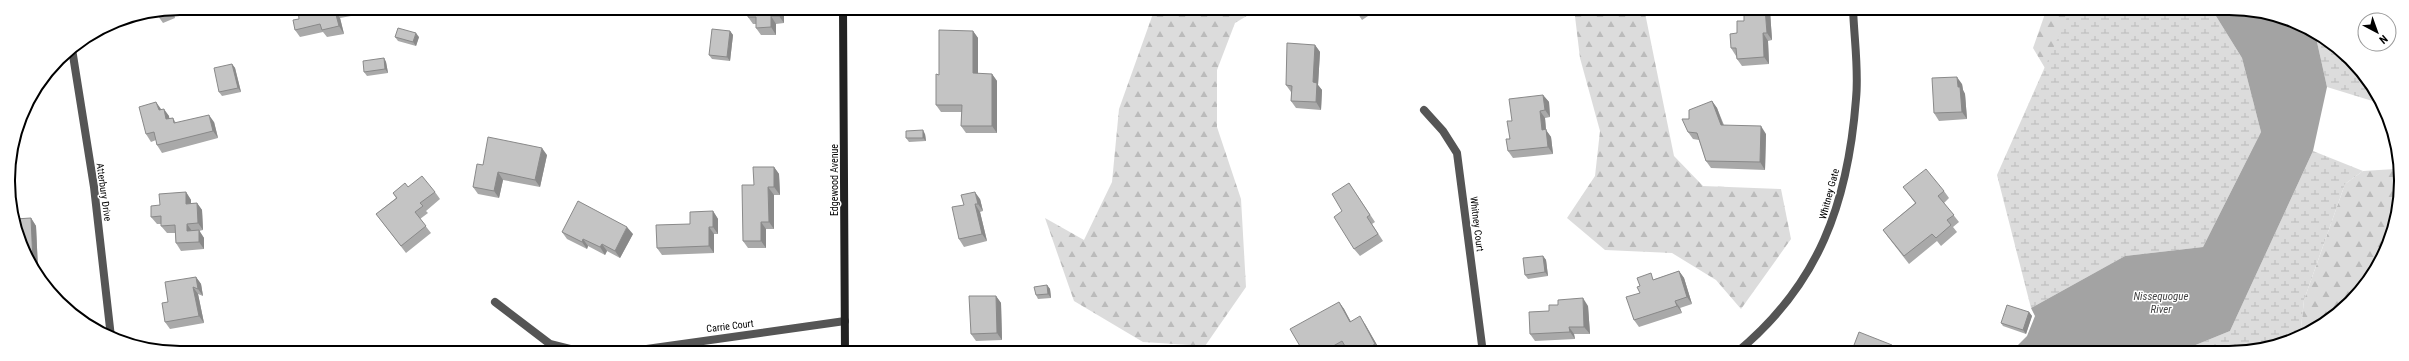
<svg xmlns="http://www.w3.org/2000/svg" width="2409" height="361" font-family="'Roboto Condensed',sans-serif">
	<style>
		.forest { fill: url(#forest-firs) }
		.wetland { fill: url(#wetland-marsh) }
		.water { fill: #a3a3a3 }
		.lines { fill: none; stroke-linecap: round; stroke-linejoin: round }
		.street { stroke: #555; stroke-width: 8 }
		.secondary { stroke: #222; stroke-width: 8 }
		.wall { fill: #a9a9a9 }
		.shaded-wall { fill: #898989 }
		.building { fill: #c4c4c4; stroke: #898989 }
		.labels { text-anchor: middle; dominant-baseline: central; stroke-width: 3; stroke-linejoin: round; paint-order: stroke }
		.street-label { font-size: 10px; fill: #000; stroke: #fff }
		.water-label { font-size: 11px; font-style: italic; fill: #444; stroke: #fff }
		.rim { fill: none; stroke: #000; stroke-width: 2 }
	</style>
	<defs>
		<pattern id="forest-firs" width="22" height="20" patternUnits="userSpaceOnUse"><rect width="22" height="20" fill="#dcdcdc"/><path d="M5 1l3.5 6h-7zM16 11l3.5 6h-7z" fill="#bbb"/></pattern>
		<pattern id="wetland-marsh" width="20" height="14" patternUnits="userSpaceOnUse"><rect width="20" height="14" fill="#dcdcdc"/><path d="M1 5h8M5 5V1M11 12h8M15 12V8" fill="none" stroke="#bbb"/></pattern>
	</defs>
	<rect width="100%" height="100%" fill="#fff"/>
	<path class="forest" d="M1155,8H1260L1235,23L1217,70V127L1241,199L1246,287L1205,346L1143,342L1074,301L1045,218L1084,240L1112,182L1119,109Z
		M1574,8H1644L1674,156L1703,186L1781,189L1791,239L1741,309L1716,280L1672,253L1605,250L1567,218L1595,176L1600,131L1580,58Z
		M2047,8H2086L2064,100L2033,48Z
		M2395,169L2398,170L2401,192L2388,247L2351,302L2300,337L2304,300L2345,184L2363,171Z"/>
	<path class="wetland" d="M2071,8H2211L2242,58L2261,132L2203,247L2125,256L2031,308L1997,175Z
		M2315,33L2358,67L2379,103L2327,87Z
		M2313,151L2363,171L2345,184L2304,300L2300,337L2240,353H2176L2230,331Z"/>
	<path class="water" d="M2211,8H2240L2305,26L2315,33L2327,87L2313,151L2230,331L2176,353H2010L2027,336L2035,316L2031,308L2125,256L2203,247L2261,132L2242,58Z"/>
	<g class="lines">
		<path class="street" d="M72,49L94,187L111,337
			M1424,110L1443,131L1457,153L1483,353
			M495,302L550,344L586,353
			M618,353L845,321
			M1736,353C1819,285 1848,203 1856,99C1859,70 1854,38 1853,8"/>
		<path class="secondary" d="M843,8L845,353"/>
	</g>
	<path class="wall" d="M298,8H349L351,16L340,18L344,34L327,37L323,32L300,37L295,30L299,19Z
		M748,8H784V23L776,24V35H761L756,28V24H753L748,17Z
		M1354,8H1380L1362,20Z
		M1934,8H1956L1936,11Z
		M172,10L175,18L163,23L158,16L157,13L152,15V14Z
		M1770,11L1772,40L1768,41L1769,64L1742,66L1737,59L1736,56L1731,48L1744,21Z
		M730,31L733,35L730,61L712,59L709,55Z
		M973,31L978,38V74H992L997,81V133H966L961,126L962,112H941L936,105L939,75Z
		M395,37H419L416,46L398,41Z
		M1315,45L1320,52L1318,85L1322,90L1321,110L1296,108L1291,101V92L1286,85Z
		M384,58L386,62L388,73L367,76L364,72Z
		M232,64L235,68L241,92L222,96L219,92Z
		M1962,84L1963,90L1965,94L1967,119L1939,121L1934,113Z
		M1543,95L1549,102L1550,117L1545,118L1546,130L1551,137L1553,154L1513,158L1508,151L1512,121Z
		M1712,101L1717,108L1724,125L1766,134L1765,170L1711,168L1706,161L1699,140L1693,139L1688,132L1689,119Z
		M162,110L169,116V119L173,118L176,123L214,122L218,138L162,153L157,145L156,140L151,142L146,134Z
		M925,134L926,141L909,142L906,138Z
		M547,155L540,187L503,180L499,198L478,194L473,187L483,165Z
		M774,167L779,174L780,195H774V229H766V248H748L743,241L754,185Z
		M1349,183L1375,222L1372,224L1383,241L1360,256L1354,249L1342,211Z
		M408,187L435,192L440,199L426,211L428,213L420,219L431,233L406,253L376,214L396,198L393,193Z
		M1903,187L1944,191L1949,198L1944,203L1959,222L1953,227L1957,232L1941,246L1937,241L1909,264L1888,237L1883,230L1915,203Z
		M186,192L191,200V203H197L202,210L203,230L199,231L204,238V249L181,251L176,243L175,233H167L161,226V224H157L151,217L160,205Z
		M980,199L983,211L980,212L987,241L964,247L959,239L964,205Z
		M713,211L718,219V234H714V253L662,255L657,248L690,224Z
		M31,218L36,226L38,269H36L17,236Z
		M562,232L633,234L620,258L607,251L605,255L588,246L587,249L567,239Z
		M1543,256L1546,260L1548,276L1528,279L1525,275Z
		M1679,271L1684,278L1692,304L1680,308L1682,313L1639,327L1634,320L1640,293V286L1655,279Z
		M196,277L201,284L203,296L198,294L204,323L170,329L165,322L168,302Z
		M1047,285L1050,289L1051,298L1038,299L1036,295Z
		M996,296L1001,303L1002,340L976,341L971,334Z
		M1339,302L1344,309L1350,321L1365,324L1381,352L1379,353H1349L1346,349L1339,353H1304Z
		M1588,306L1590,334H1574L1575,339L1535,341L1530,334L1549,311Z
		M2029,312L2032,316L2026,334L2003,326L2001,323Z"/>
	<path class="shaded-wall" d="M346,8H349L351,16Z
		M779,8H784V23L779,16Z
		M1478,8H1484L1481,12Z
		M1765,8H1769L1770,11L1772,40L1767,33Z
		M170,10H172L175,18Z
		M335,11L340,18L344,34L339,26Z
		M771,16L776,24V35L771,27Z
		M730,31L733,35L730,61L727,57Z
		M973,31L978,38V81L973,73Z
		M416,33L419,37L416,46L413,42Z
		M1763,33L1768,41L1769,64L1764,57Z
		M1315,45L1320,52L1318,85L1322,90L1321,110L1316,102L1313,82Z
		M384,58L386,62L388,73L385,69Z
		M232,64L235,68L241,92L238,88Z
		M992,74L997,81V133L992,126Z
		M1957,77L1962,84L1963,90L1965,94L1967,119L1962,112L1958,87Z
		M1543,95L1549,102L1550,117L1545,110Z
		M1712,101L1717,108L1726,133L1721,125Z
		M156,102L161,109L164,118L159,110Z
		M164,109L169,116L171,127L166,119Z
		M1540,111L1545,118L1546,130L1551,137L1553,154L1548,147L1542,130Z
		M209,115L214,122L218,138L213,131Z
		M1761,126L1766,134L1765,170L1760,162Z
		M923,130L925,134L926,141L923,138Z
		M542,148L547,155L540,187L535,180Z
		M774,167L779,174L780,195L774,187Z
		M498,172L503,180L499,198L494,191Z
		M768,187L774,195V229L769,222Z
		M186,192L191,200V211L186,204Z
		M975,192L980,199L983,211L978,204Z
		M197,203L202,210L203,230L198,223Z
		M975,204L980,212L987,241L982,234Z
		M713,211L718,219V234L713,227Z
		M31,218L36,226L38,269L33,262Z
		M761,222L766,229V248L761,241Z
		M187,224L192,231H187Z
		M627,227L633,234L620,258L615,251Z
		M709,227L714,234V253L709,246Z
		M199,230L204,238V249L199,242Z
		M583,239L588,246L587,249L582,242Z
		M602,244L607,251L605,255L600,247Z
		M1543,256L1546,260L1548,276L1545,272Z
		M1679,271L1684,278L1692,304L1687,297Z
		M196,277L201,284L203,296L198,289Z
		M1047,285L1050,289L1051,298L1048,294Z
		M193,287L198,294L204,323L199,316Z
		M996,296L1001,303L1002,340L997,333Z
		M1583,298L1588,306L1590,334L1584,327Z
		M1675,301L1680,308L1682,313L1677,306Z
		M1339,302L1344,309L1355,329L1350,322Z
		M2029,312L2032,316L2026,334L2023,330Z
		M1360,316L1365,324L1381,352L1375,344Z
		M1569,327L1574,334L1575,339L1570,332Z
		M1892,345L1897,352V353H1889Z"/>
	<path class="building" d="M298,8H346L335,11L339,26L322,30L320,24L295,30L293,20L299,19Z
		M748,8H779V16H771V27L756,28V17H748Z
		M1354,8H1364L1357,12Z
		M1744,8H1765L1767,33H1763L1764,57L1737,59L1736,48H1731L1730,34L1737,33V21H1744Z
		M170,10V11L158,16L157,13Z
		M398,28L416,33L413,42L395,37Z
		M712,29L730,31L727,57L709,55Z
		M939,30L973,31V73L992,74V126H961L962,105H936V74L939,75Z
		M1287,43L1315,45L1313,82L1317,83L1316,102L1291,101L1292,86L1286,85Z
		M384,58L385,69L364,72L363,61Z
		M232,64L238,88L219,92L214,68Z
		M1957,77L1958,87H1960L1962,112L1934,113L1932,78Z
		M1543,95L1545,110L1540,111L1542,130L1546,129L1548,147L1508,151L1506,139H1510L1507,121H1512L1509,99Z
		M1712,101L1721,125L1761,126L1760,162L1706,161L1697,133L1688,132L1682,119H1689V110Z
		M156,102L159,110L164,109L166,119L173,118L174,123L209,115L213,131L157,145L154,132L146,134L139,107Z
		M923,130V138H906V131Z
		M488,137L542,148L535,180L498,172L494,191L473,187L477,164L483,165Z
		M753,167H774V187H768L769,222H761V241H743L742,185H754Z
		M1926,169L1944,191L1938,196L1954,215L1947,220L1951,225L1936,238L1932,234L1904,256L1883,230L1916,203L1903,187Z
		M422,176L435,192L420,203L423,206L415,212L426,226L401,246L376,214L397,198L393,193L405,183L408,187Z
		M1349,183L1370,215L1367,217L1378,234L1354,249L1334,217L1342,211L1332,194Z
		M186,192V204L197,203L198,223L187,224V231L199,230V242L176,243L175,225L161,226V216L151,217V206L160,205L159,194Z
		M975,192L978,204H975L982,234L959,239L952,207L964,205L961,195Z
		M578,201L627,227L615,251L602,244L600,247L583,239L582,242L562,232Z
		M713,211V227H709V246L657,248L656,225L690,224V212Z
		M31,218L33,262H32L17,236L15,219Z
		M1543,256L1545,272L1525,275L1523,258Z
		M1679,271L1687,297L1675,301L1677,306L1634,320L1626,297L1640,293L1637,287L1640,286L1637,278L1651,273L1653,280Z
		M196,277L198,289L193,287L199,316L165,322L162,303L168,302L165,282Z
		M1047,285L1048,294L1036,295L1034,287Z
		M969,296H996L997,333L971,334Z
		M1583,298L1584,327H1569L1570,332L1530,334L1529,312L1549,311V305H1558V300Z
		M1339,302L1350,322L1360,316L1375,344L1361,353H1349L1342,341L1321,353H1304L1290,329Z
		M2007,305L2029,312L2023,330L2001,323Z
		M1859,332L1892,345L1889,353H1851Z"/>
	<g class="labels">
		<g class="street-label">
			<text transform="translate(834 180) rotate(-90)">Edgewood Avenue</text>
			<text transform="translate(104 192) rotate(82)">Atterbury Drive</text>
			<text transform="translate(1829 194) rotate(-75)">Whitney Gate</text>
			<text transform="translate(1477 224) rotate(83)">Whitney Court</text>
			<text transform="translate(730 326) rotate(-7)">Carrie Court</text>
		</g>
		<g class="water-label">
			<text x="2161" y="296">Nissequogue<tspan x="2161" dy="13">River</tspan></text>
		</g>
	</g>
	<path d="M0 0H2409V361H0ZM180 15H2229A165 165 0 0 1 2394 180V181A165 165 0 0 1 2229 346H180A165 165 0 0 1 15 181V180A165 165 0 0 1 180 15Z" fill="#fff" fill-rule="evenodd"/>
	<path class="rim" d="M180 15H2229A165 165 0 0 1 2394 180V181A165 165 0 0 1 2229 346H180A165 165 0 0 1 15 181V180A165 165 0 0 1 180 15Z"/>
	<g transform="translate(2377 32) rotate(139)"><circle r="19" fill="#ffffff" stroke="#999999"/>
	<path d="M0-3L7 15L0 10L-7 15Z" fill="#000000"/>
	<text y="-6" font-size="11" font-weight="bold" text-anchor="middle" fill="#000000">N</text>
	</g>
</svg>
